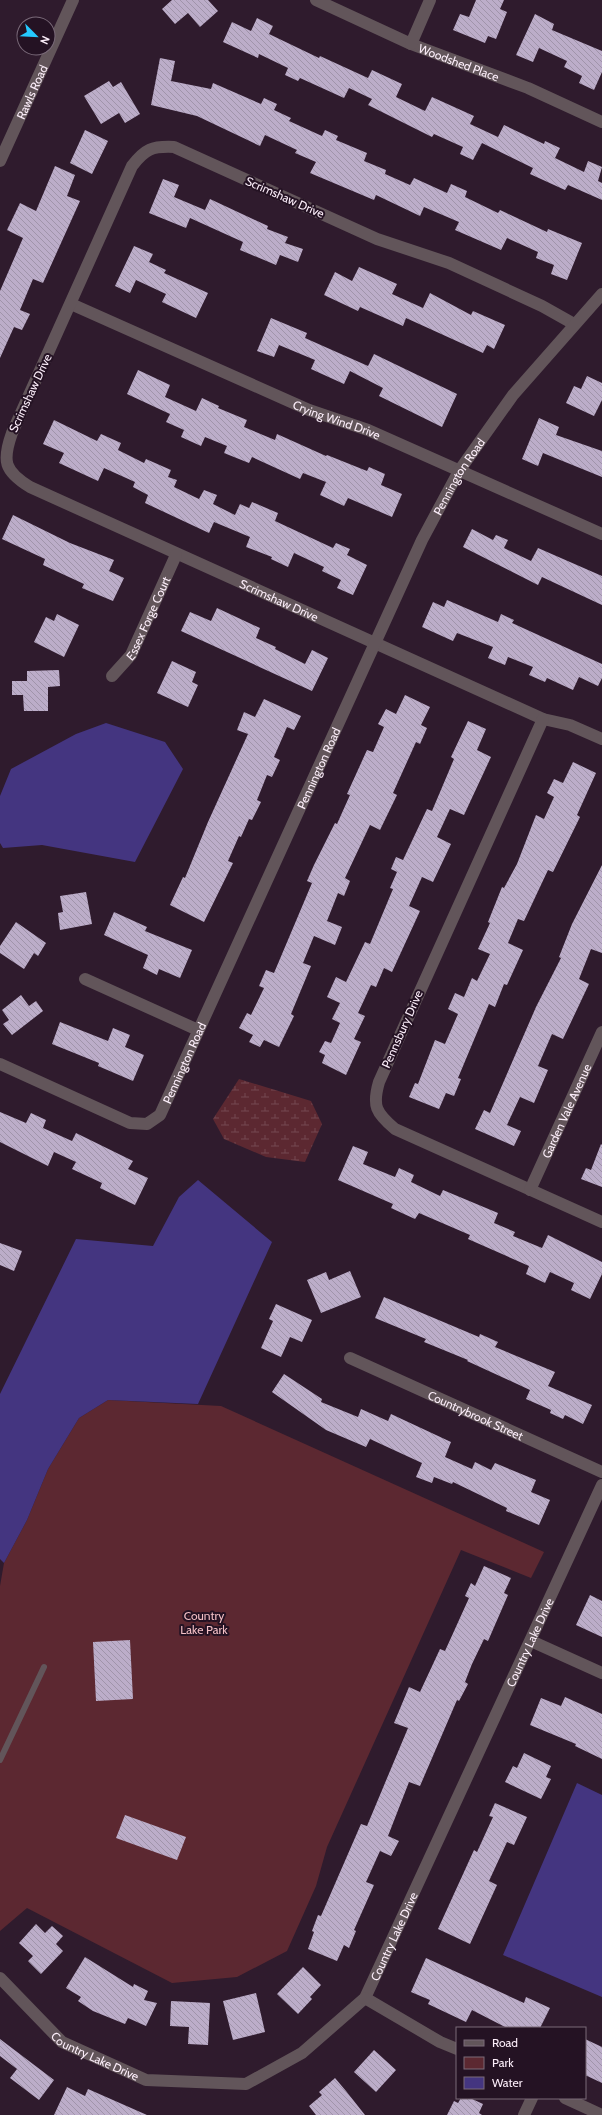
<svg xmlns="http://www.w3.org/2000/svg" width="602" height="2115" font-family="Cabin,sans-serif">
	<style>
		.wetland { fill: url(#wetland-marsh) }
		.park { fill: #5c2831 }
		.water { fill: #443580 }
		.building { fill: url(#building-back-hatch) }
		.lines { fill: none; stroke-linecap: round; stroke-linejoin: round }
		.lane { stroke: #62555a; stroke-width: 6 }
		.street { stroke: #62555a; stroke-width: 12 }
		.labels { text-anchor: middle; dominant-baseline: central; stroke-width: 4; stroke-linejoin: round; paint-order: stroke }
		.street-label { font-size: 12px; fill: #fceefa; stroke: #241223 }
		.park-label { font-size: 12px; fill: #f3bfc5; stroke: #241223 }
	</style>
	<defs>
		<pattern id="wetland-marsh" width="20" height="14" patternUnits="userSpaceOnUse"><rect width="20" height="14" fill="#5c2831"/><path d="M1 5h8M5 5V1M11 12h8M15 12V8" fill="none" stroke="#744850"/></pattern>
		<pattern id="building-back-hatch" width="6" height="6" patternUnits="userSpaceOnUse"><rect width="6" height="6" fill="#bcadc9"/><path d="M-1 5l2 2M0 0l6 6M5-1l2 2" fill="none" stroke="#a094aa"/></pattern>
	</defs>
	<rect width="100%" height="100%" fill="#2f1b2d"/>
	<path class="wetland" d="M239,1079L311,1101L322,1124L305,1162L266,1157L224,1139L213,1119Z"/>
	<path class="park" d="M108,1400L221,1406L544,1552L531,1578L461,1550L327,1847L316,1886L287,1951L237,1977L172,1983L27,1908L0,1931V1586L4,1563L27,1520L48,1469L79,1418Z"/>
	<path class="water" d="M106,723L165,742L183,769L135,862L42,845L3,848L0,843V796L11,769L76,734Z
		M198,1180L272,1242L198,1404L108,1400L79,1418L48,1469L27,1520L4,1563L0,1559V1394L76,1239L153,1246L179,1197Z
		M577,1783L602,1795V1997L503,1955Z"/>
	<path class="building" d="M172,0H208L218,11L200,27L188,13L175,24L162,9Z
		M476,0H504L500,9L507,12L496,39L488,36L485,43L453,30L460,14L469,17Z
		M535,14L554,24L552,30L602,51V72L594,90L579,83L582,76L564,67L567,61L539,48L533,62L516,55Z
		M257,18L273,26L269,34L319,58L320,56L368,78L372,70L402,84L396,97L425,111L432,97L474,116L470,124L498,137L504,125L544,144L545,141L560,148L555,158L584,172L588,161L602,167L598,181L602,183V200L568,185L565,190L530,174L533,168L482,143L473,160L460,154L463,147L434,134L432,137L368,105L372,99L349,88L344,98L300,78L298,81L285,75L288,68L259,54L258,58L223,42L232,22L251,31Z
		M160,58L175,61L171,81L211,89L213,83L261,104L264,98L277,104L274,110L291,118L289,121L322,136L325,130L338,136L336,140L367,153L364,161L386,170L385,174L410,185L414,178L447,193L451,184L467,191L465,197L498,213L500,210L547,232L548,229L582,243L567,280L551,274L554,265L536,258L538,252L507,238L501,250L455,230L459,222L424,207L420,216L376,195L374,200L310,173L316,162L295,153L297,150L265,135L260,146L197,116L151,105Z
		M109,81L113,87L121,82L140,114L125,123L119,113L101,124L84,96Z
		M85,130L108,141L92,174L70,163Z
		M55,166L75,175L67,196L80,201L43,283L33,279L20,310L30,314L22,330L14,327L0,358V291L23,238L7,230L20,203L36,211Z
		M163,179L179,185L174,197L205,210L210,199L268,226L267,229L288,237L285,243L303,249L298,262L280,255L276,265L240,250L243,242L190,218L186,228L149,213Z
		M134,246L153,254L149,262L166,270L164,273L208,293L196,318L162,302L166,294L136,280L130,293L115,286Z
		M359,267L397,284L392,294L423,308L430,293L471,315L473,311L505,325L494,349L487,345L483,353L406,318L403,326L360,307L358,311L324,295L335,272L352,281Z
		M271,318L307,333L305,338L368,366L374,354L457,394L442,427L379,396L383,388L350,371L344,384L311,369L315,360L279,345L274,357L257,351Z
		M138,370L170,385L165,397L196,411L202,398L219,406L218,408L247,420L244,427L275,440L277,434L326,456L327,455L367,471L369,467L385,474L381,485L402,494L392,517L348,498L344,506L320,495L326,482L303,473L300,479L252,457L249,463L224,453L227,446L205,437L201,446L181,437L184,430L166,422L170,414L127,394Z
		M587,376L602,383V400L594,416L566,403L574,386L581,389Z
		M539,418L559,427L556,435L602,451V477L543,453L538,466L522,459Z
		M54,420L97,441L101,434L121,443L118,450L144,463L146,459L171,470L168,477L177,480L174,487L199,499L204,490L217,495L213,504L235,515L240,504L249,508L252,502L278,513L275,521L333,548L336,543L350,549L347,555L367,565L353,595L337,588L341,580L322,571L324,567L294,553L288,567L271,559L272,557L246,547L250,537L214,522L209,533L145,503L148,495L133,487L135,482L104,468L98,481L59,463L64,453L43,444Z
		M13,515L70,543L114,560L109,571L124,578L113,601L82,588L84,584L43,565L45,559L2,539Z
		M472,529L493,540L496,535L508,540L504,548L531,561L538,548L602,576V605L542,577L538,585L463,547Z
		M447,600L498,622L501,614L514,620L512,623L602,664V678L598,686L579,677L573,690L547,678L545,682L529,675L533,667L508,657L505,665L488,658L493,647L457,633L453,641L422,627L433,602L444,607Z
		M217,608L260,628L256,638L276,647L275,649L305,664L312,650L328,658L312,691L181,631L190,612L211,621Z
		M57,614L79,625L64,657L34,642L46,617L54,621Z
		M172,661L196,672L192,682L198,685L188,707L157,693Z
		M59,670L60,686L48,687V711H24L23,695H12V681H27V671Z
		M405,695L430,707L421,725L427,728L420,744L416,742L393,793L397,795L380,830L370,825L345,878L350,881L344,896L338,893L327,921L342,927L335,945L314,936L303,963L311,966L291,1014L294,1016L279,1047L264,1040L260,1047L249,1042L253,1035L239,1028L247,1013L251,1015L264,988L259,986L266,970L274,973L312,883L307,881L314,865L335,823L337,824L350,795L347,794L367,750L373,752L384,727L378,724L386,709L396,714Z
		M264,699L301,716L294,730L287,727L274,757L280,760L272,777L267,775L257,800L261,802L252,820L249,819L241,837L239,836L228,861L233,863L204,922L170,905L183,877L185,878L208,822L248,734L237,730L244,712L255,717Z
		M468,721L486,729L477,750L491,757L464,815L450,809L437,837L451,844L433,882L422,877L409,906L420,911L392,972L384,968L376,987L371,985L358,1013L365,1016L354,1039L361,1042L346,1075L322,1063L325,1055L319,1052L325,1041L331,1043L340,1023L332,1019L340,1003L327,997L336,977L346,982L365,942L370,944L393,889L390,888L397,872L391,869L396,857L403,860L427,809L432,811L454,759L451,757Z
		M573,762L596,773L577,815L580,817L553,872L548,870L524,921L518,919L508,943L523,950L507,985L504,984L495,1007L489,1004L458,1078L461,1079L454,1096L446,1093L439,1109L409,1097L415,1083L418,1084L435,1040L445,1044L458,1014L448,1009L455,993L464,997L472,978L477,981L490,954L478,949L490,923L488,922L502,887L504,888L517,864L536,815L544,819L554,797L547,793L554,779L563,783Z
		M602,865V953L591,949L579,979L589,984L563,1039L552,1034L538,1066L548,1070L534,1103L520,1097L507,1125L521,1131L514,1146L475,1129L484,1110L490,1113L536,1007L561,958L559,957L572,924Z
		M86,892L92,924L60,930L58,913L63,912L60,896Z
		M114,912L147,927L145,931L192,950L180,978L159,969L157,975L143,968L148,955L104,935Z
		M16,922L46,943L38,956L34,953L24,969L0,953V946Z
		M21,995L29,1006L36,1001L43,1011L12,1035L3,1024L9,1020L2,1010Z
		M60,1022L108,1041L113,1028L130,1035L125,1047L144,1055L133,1081L98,1066L99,1063L52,1044Z
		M0,1112L26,1123L31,1113L46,1120L43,1128L72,1141L76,1133L133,1161L128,1169L148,1178L135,1205L100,1188L102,1183L72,1169L76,1162L54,1152L48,1166L0,1142Z
		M601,1144L602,1145V1187L581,1179L586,1168L591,1170Z
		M353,1146L368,1152L363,1164L395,1177L399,1168L414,1175L411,1182L440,1196L443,1190L498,1213L494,1223L515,1232L513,1236L542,1248L548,1235L602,1262V1274L590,1299L571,1290L574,1283L550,1272L545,1283L526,1274L529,1266L468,1239L470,1235L419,1213L415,1219L391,1208L393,1204L338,1180Z
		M0,1243L22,1251L14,1271L0,1265Z
		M350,1271L361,1297L321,1313L307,1280L326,1272L329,1280Z
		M384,1297L479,1337L480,1334L498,1342L495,1347L555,1372L548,1386L592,1405L583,1424L565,1415L563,1419L550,1413L551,1410L526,1399L530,1390L467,1361L468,1360L424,1342L426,1339L375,1318Z
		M276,1304L312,1320L302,1342L290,1337L281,1357L261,1348L273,1321L269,1319Z
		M284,1374L322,1399L321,1402L358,1417L361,1409L388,1421L391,1414L451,1442L445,1457L472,1469L475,1462L491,1470L495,1463L536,1480L531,1492L550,1500L539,1525L506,1511L507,1508L453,1482L452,1484L434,1477L432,1483L416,1477L422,1463L370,1439L366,1447L326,1430L272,1392Z
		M484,1566L511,1578L504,1593L508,1595L488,1641L484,1639L472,1664L465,1682L468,1684L459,1701L457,1700L420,1786L409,1782L388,1836L399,1841L391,1856L380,1851L366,1882L374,1885L354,1930L356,1931L349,1948L344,1945L337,1961L308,1949L314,1932L312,1931L318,1915L321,1916L361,1824L367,1826L408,1728L394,1723L409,1687L420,1692L440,1649L445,1651L469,1598L465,1596L471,1583L475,1586Z
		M590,1595L602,1601V1637L576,1625Z
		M130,1640L133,1699L96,1701L93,1642Z
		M565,1697L602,1714V1759L575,1746L576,1744L530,1725L541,1698L561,1706Z
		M524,1753L551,1766L546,1777L551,1779L541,1799L505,1782L513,1766L517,1768Z
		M495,1803L527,1817L514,1845L507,1842L489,1881L497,1885L470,1944L438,1929L474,1850L477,1852L493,1817L489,1816Z
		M125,1815L186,1837L177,1860L116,1838Z
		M36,1924L45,1933L52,1926L63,1936L56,1944L63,1951L41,1974L28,1961L33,1956L19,1943Z
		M85,1957L133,1987L134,1984L148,1991L144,2000L157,2003L146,2026L128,2018L125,2024L93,2011L78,2001L81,1997L66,1988Z
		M426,1958L524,2003L526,1997L550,2008L540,2028H507L472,2010L466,2022L428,2004L430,2000L411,1992Z
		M303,1967L321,1985L310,1997L312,1999L298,2014L277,1994Z
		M256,1993L265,2032L233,2040L223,2001Z
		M171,2001L210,2003L208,2045L188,2044L189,2027L170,2026Z
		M0,2039L54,2080L39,2100L10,2078L17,2069L0,2056Z
		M585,2039L602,2047V2083L585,2075Z
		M374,2050L396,2070L376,2092L354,2072Z
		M335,2078L346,2091L365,2115H316L309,2106L322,2095L319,2092Z
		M67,2087L85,2096L88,2089L147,2115H54Z
		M461,2098H470L483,2104L479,2113L482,2115H447L454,2101L458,2103Z"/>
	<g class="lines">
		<path class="lane" d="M0,1760L44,1667"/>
		<g class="street">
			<path id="s1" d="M316,0L411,44L528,88L602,122"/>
			<path d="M411,44L430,0"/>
			<path id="s2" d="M0,161L73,0"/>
			<path id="s3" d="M71,304L309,410L368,430L602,534"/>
			<path id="s4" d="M574,324L542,306L449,263L377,239L174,147C152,146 145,149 132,166L12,433C2,461 4,471 30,487L543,719L570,725L602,739"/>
			<path id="s5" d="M112,676L131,655L176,555"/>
			<path d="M543,719L379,1082C372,1106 376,1113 395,1129L602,1222"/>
			<path d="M85,979L198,1030"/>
			<path id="s6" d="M0,1064L130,1123L147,1124L160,1115L422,540L459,471L513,395L602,294"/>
			<path id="s7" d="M530,1190L602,1032"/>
			<path id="s8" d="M350,1358L602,1472"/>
			<path d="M531,1641L602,1673"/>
			<path id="s9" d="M0,1978L62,2042L146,2080L246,2084L302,2053L365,1998L602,1485"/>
			<path d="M365,1998L440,2042L457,2049"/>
			<path d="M565,2098L602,2115"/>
			<path d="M524,2115L532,2098"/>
		</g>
	</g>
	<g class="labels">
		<g class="street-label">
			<text stroke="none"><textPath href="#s1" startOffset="156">Woodshed Place</textPath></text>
			<text stroke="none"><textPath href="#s2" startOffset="76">Rawls Road</textPath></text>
			<text transform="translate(285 197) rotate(24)">Scrimshaw Drive</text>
			<text transform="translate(30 393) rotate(-65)">Scrimshaw Drive</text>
			<text stroke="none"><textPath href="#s3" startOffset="290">Crying Wind Drive</textPath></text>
			<text stroke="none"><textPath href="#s6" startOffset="881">Pennington Road</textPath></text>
			<text stroke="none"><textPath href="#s4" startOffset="1118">Scrimshaw Drive</textPath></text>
			<text stroke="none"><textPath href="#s5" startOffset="69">Essex Forge Court</textPath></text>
			<text stroke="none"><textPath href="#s6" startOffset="557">Pennington Road</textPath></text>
			<text transform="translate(402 1029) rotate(-66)">Pennsbury Drive</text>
			<text stroke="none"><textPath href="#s6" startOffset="233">Pennington Road</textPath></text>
			<text stroke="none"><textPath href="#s7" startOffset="87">Garden Vale Avenue</textPath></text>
			<text stroke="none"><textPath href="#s8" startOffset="138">Countrybrook Street</textPath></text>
			<text stroke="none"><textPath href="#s9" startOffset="821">Country Lake Drive</textPath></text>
			<text stroke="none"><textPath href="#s9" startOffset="497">Country Lake Drive</textPath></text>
			<text stroke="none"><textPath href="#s9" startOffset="125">Country Lake Drive</textPath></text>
		</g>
		<g class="park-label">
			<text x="204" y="1615">Country<tspan x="204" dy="14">Lake Park</tspan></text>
		</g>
	</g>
	<rect x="456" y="2027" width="130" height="72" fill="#241223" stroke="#7a6a79"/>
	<rect x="464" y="2040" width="20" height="6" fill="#62555a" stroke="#7a6a79"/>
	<text x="492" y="2047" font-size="12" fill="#fceefa">Road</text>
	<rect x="464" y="2057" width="20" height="12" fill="#5c2831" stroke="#7a6a79"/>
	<text x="492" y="2067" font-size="12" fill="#fceefa">Park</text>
	<rect x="464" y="2077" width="20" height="12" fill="#443580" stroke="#7a6a79"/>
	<text x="492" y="2087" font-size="12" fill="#fceefa">Water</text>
	<g transform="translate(36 36) rotate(114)"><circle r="19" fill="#241223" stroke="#7a6a79"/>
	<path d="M0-3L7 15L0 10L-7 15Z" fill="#25c9fe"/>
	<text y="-6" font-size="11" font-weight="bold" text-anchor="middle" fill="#fceefa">N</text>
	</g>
</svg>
